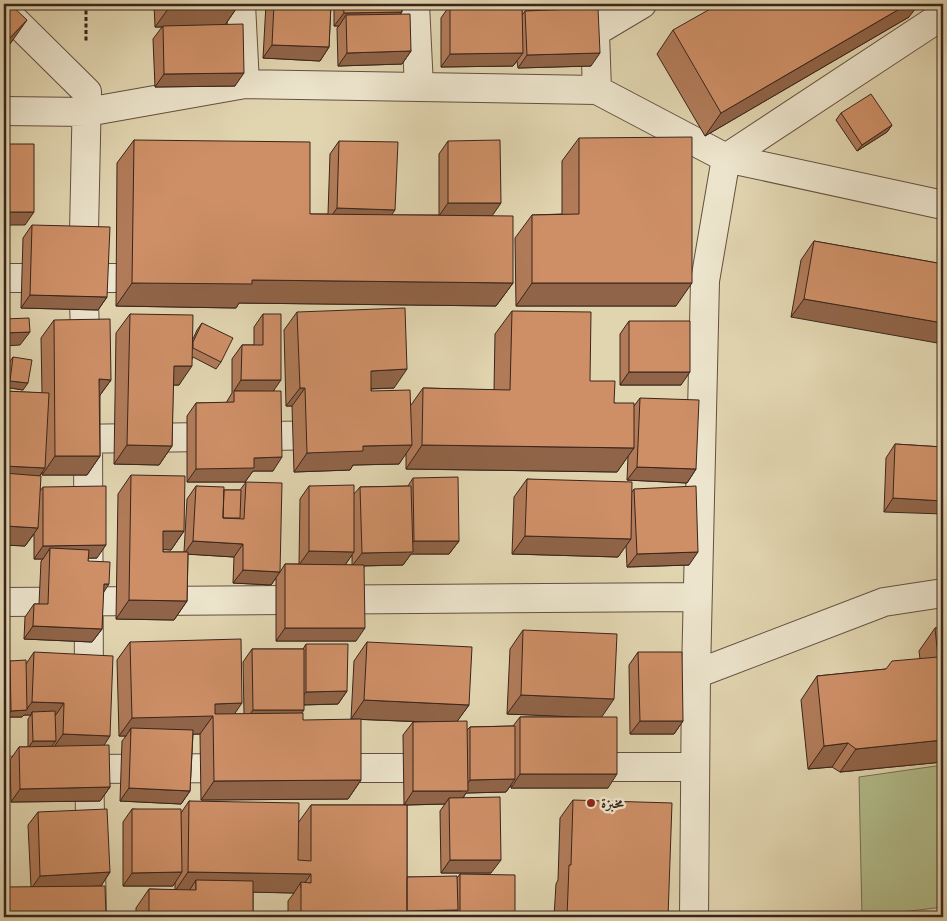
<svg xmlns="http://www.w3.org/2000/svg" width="947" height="921" font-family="'IM FELL Great Primer',Amiri,serif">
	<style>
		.green { fill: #b2bd8b; stroke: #767053 }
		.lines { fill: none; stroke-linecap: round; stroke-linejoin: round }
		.minor-casing { stroke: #645040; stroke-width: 30 }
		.path { stroke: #3a241b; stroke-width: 3; stroke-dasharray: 4 2.5; stroke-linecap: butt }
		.minor { stroke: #ece4cc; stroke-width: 28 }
		.wall { fill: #b17b59; stroke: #3a241b; fill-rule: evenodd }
		.shaded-wall { fill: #906448; stroke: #3a241b }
		.building { fill: #ce8f67; stroke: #3a241b }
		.poi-dot { fill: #8f2418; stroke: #ece4cc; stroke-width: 2 }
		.labels { text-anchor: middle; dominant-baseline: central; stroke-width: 5; stroke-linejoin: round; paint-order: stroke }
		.poi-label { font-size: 14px; font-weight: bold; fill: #3a241b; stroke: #ece4cc; text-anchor: start }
	</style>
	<rect width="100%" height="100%" fill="#e1d5b0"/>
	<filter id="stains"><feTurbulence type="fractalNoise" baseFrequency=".004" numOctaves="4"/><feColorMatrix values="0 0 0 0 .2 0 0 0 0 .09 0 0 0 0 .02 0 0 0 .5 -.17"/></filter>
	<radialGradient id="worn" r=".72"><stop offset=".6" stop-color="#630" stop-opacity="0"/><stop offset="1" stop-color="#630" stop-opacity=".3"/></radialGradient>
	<path class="green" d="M943,765V907L862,917L859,777Z"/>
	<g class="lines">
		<defs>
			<path id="minor" d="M241,4L245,84
				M415,4L419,87
				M594,4L597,90
				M4,10L87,92L83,278L86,356
				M595,32L642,4
				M4,111L87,112L245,84L597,90L726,158L943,205
				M4,278H153
				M88,434L89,691
				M4,440L330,435
				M4,602L697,597
				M696,674L884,602L943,593
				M89,764L92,917
				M581,767H695
				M324,768H441
				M4,771L89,769L238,768
				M694,917L696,674L705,281L726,158L943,15"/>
		</defs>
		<use href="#minor" class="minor-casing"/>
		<path class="path" d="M86,4V43"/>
		<use href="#minor" class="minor"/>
	</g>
	<path class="wall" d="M154,4H238V6L225,25L235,86L155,87L153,39L162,27H155Z
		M266,4H331L329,47L320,61L263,58Z
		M334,4H401L402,12L400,14L411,51L402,64L338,66L337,28L339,26H334Z
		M490,4H592L591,9V66L518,68L517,61L513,66L441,67V18L450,5H490ZM522,6L542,7V10L525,11L522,15Z
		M909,17L705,136L657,54L673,30Z
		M841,113L892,125L887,132L857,151L836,120Z
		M579,138L676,306H516L515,238L532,215L562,214V161Z
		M134,140L310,214H328L330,154L339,141L392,215H439V154L448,141L492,216L513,283L496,306L239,303L236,308L116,306L117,163Z
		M32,225L107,297L98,310L21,308L23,238Z
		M814,241L943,264L791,317L801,260Z
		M512,311L614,403L634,406L640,398L696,469L687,483L627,480L628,456L617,472L406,469V453L399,464L353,465L350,470L294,472L292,406H286L284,330L297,312L394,388L371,389V391L411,405L423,388L494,390L495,334Z
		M130,314L193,339L197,330L202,323L221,362L216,369L193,357L179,385H173L172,446L159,465L114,464L116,333Z
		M263,314L274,391L273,471H253L245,482H187V416L196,403H226L232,393V359L242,345H254V327Z
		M54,320L111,380L100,395V456L87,475H42V472L40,475V491L43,487L97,558H88V561L103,592L102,629L92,642L24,639L25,617L34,604H39L41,561L43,559H34V534L25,546L4,545V391L42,393L41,338Z
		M629,321L681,385H620V334Z
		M13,357L23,390L5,387L8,364Z
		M895,444L943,447L884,512L886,458Z
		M131,475L184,531L171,550L163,549V552H184L187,499L196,486L224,490H240L246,482L280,572L285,564H299L300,499L309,486L354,494L360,487L408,486L413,478L459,541L449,554H411L403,565L364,566L356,641H276V578L271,585L233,583L234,557L188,554L187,601L174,620L116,619L118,494ZM352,555V565H345Z
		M527,479L632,492L634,489L689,565L627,567L626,545L618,557L512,554L514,497Z
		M943,627V762L840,772L832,767L808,769L801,700L817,676L886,669L920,659L919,651L935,628Z
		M523,630L601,717L608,788H511V785L506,792L466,793L463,798L491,873H441L440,811L445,804L407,805V877L457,878L460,874L515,917H288V901L294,893L253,892V917H136V908L149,889L175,890V881L173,886H123V822L132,809L181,813L189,801L298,823L311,805H404L403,735L413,722H424L351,719L354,661L367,642L469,705L457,721L467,730L470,727L513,726L520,717H590L507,714L510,649Z
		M130,642L234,714H244L243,662L252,649H303L306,644L347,691L338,704L304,705L301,713L303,720L361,780L348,799L201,800L200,734H193L190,791L181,804L120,801L122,741L126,736H119L117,660Z
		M34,652L104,745L110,787L100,801L11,802L10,760L19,747H28V719L31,715H24L22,717H7L6,668L10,661L26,664Z
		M638,652L683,721L674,734H630L629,665Z
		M573,800L668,917H554L556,884L558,880L560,818Z
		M38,812L110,872L101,886L31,887L28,825Z"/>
	<path class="shaded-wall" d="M490,4H544L542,7L490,5Z
		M908,4H919L909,17L705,136L721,113Z
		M238,6L225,25L155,27L168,9Z
		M551,6L592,8L583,21L542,19Z
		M402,12L392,25L346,15L339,26H334L344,13Z
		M27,20L10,44L4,51V44Z
		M272,45L329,47L320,61L263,58Z
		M411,51L402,64L338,66L347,53Z
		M523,53L513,66L441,67L450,54Z
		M600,53L591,66L518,68L527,55Z
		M244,73L235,86L155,87L164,74Z
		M892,125L887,132L857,151L862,145Z
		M448,203H501L492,216H439Z
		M337,208L395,210L386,223L328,221Z
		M4,212H34L25,225H4Z
		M252,280L513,283L496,306L239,303L236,308L116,306L132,283Z
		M532,283H692L676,306H516Z
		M30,295L107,297L98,310L21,308Z
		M804,299L943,323V344L791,317Z
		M30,332L20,345L4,346V333Z
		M174,366H192L179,385H161Z
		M407,369L394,388L357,389L371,371Z
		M629,372H690L681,385H620Z
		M99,379L111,380L98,398Z
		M241,380H281L272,393L234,391Z
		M10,381L28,383L23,390L5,387Z
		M300,388H305L292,406H286Z
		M127,445L172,446L159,465L114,464Z
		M412,445L399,464L353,465L350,470L294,472L307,453L363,446Z
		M422,445L634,448L617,472L406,469Z
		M55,456H100L87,475H42Z
		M282,457L273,471H253L245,482H187L196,469L254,458Z
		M4,466L45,468L36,481L4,479Z
		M637,467L696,469L687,483L627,480Z
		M893,498L943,501V514L884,512Z
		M6,526L38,528L25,546L4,545Z
		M163,531H184L171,550L150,549Z
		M525,536L631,539L618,557L512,554Z
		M193,541L243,544L234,557L184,554Z
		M414,541H459L449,554H411L403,565L352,566L362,553L406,552Z
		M106,545L97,558L50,559V548L43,559H34L43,546Z
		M309,551L354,552L345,565H299Z
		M698,552L689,565L627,567L637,554Z
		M243,570L280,572L271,585L233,583Z
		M104,584H109L100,598Z
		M129,600L187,601L174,620L116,619Z
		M33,626L102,629L92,642L24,639Z
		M285,628H365L356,641H276Z
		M347,691L338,704L296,705L306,692Z
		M521,695L614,699L601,718L507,714Z
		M364,700L469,705L456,723L351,719Z
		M32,702L64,703L55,716L32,712L31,715H24L22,717H7L11,711L26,710Z
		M242,703L229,722L213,716L200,734L131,736V728L126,736H119L132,718L215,704Z
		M253,710H304L295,723H244Z
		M640,721H683L674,734H630Z
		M63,734L110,736L101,750L54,747Z
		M943,740V762L840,772L856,749Z
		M33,741H56L51,747L28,748Z
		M848,743L832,767L808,769L824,746Z
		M520,774H617L608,788H511Z
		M515,779L506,792L466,793L459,804L449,798L445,804L404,805L413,791H462L470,780Z
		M361,780L348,799L201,800L214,781Z
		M110,787L100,801L11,802L20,789Z
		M129,788L190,791L181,804L120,801Z
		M450,860H501L491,873H441Z
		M110,872L101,886L31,889L40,876Z
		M182,872L173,886H123L132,873Z
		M188,872L311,874L301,888V882L294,893L195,891L196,890V880L189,891H175Z
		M458,910L453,917H406L404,911Z"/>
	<path class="building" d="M4,4H10L27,20L4,44Z
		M168,4H238V6L168,9Z
		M274,4H331L329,47L272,45Z
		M343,4H401L402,12L344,13Z
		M551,4H592V8L551,6Z
		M719,4H908L721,113L673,30Z
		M450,5H522L523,53L450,54Z
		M598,8L600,53L527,55L525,11Z
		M410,14L411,51L347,53L346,15Z
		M243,24L244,73L164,74L163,26Z
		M871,94L892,125L862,145L841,113Z
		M692,137V283H532V215L579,214V138Z
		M134,140L310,142V214L513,216V283L252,280V284L132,283Z
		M500,140L501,203H448V141Z
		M339,141L398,142L395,210L337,208Z
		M4,144H34V212H4Z
		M32,225L110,227L107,297L30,295Z
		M814,241L943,264V323L804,299Z
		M405,308L407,369L371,371V391L410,390L412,445L363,446V451L307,453L305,388H300L297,312Z
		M512,311L591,312L590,381H615L614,403H634V448L422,445L423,388L510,390Z
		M130,314L193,315L192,366H174L172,446L127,445Z
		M263,314H281V380H241L242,345H263Z
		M29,318L30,332L4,333V319Z
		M110,319L111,380L99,379L100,456H55L54,320Z
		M629,321H690V372H629Z
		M202,323L233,338L221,362L193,348V342Z
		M13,357L32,360L28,383L10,381Z
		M4,391L49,393L45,468L4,466Z
		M234,391H281L282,457L254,458V468L196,469V403L234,402Z
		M640,398L699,400L696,469L637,467Z
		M895,444L943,447V501L893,498Z
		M4,473L41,476L38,528L6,526L4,552Z
		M131,475L185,476L184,531H163V552H188L187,601L129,600Z
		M458,477L459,541H414L413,478Z
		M527,479L632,482L631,539L525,536Z
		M246,482L282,483L280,572L243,570V544L193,541L196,486L224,487L223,518L244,519Z
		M354,485V552L309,551V486Z
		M106,486V545L43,546V487Z
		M411,486L413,552L362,553L360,487Z
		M696,486L698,552L637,554L634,489Z
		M224,490H241L240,518H223Z
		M50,548L89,550L88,561L110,562L109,584H104L102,629L33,626L34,604H48Z
		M285,564L364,565L365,628H285Z
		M943,627V740L856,749L848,743L824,746L817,676L886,669L892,661L938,657L935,628Z
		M523,630L617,634L614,699L521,695Z
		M241,639L242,703L215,704V714L303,713V720L361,719V780L214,781L213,716L132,718L130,642Z
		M367,642L472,647L469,705L364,700Z
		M306,644H348L347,691L306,692Z
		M252,649H304V710H253Z
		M34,652L113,656L110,736L63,734L64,703L32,702Z
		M638,652H682L683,721H640Z
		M26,660L27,710L11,711L10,661Z
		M55,711L56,741H33L32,712Z
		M520,717H617V774H520Z
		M467,721L468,791H413V722Z
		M515,726V779L470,780V727Z
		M131,728L193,730L190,791L129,788Z
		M109,745L110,787L20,789L19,747Z
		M500,797L501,860H450L449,798Z
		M573,800L672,803L668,917H567L569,865H571Z
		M189,801L299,803L298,860L311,861V805H407V917H301V882L311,883V874L188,872Z
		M107,809L110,872L40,876L38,812Z
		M132,809H181L182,872L132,873Z
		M460,874L515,875V917H407V913H460Z
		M457,876L458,910L407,911V877Z
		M196,880L253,881V917H149V889L196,890Z
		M105,886L106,917H4V887Z"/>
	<circle class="poi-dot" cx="591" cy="803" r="5"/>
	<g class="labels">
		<g class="poi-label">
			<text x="601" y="803">مخبزة</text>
		</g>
	</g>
	<rect width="947" height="921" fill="none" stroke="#e1d5b0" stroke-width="20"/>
	<rect x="5" y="5" width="937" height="911" fill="none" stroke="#3a241b" stroke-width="2.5"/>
	<rect x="10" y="10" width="927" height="901" fill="none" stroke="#3a241b"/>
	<rect width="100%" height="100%" filter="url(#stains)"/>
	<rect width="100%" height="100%" fill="url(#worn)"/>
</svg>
